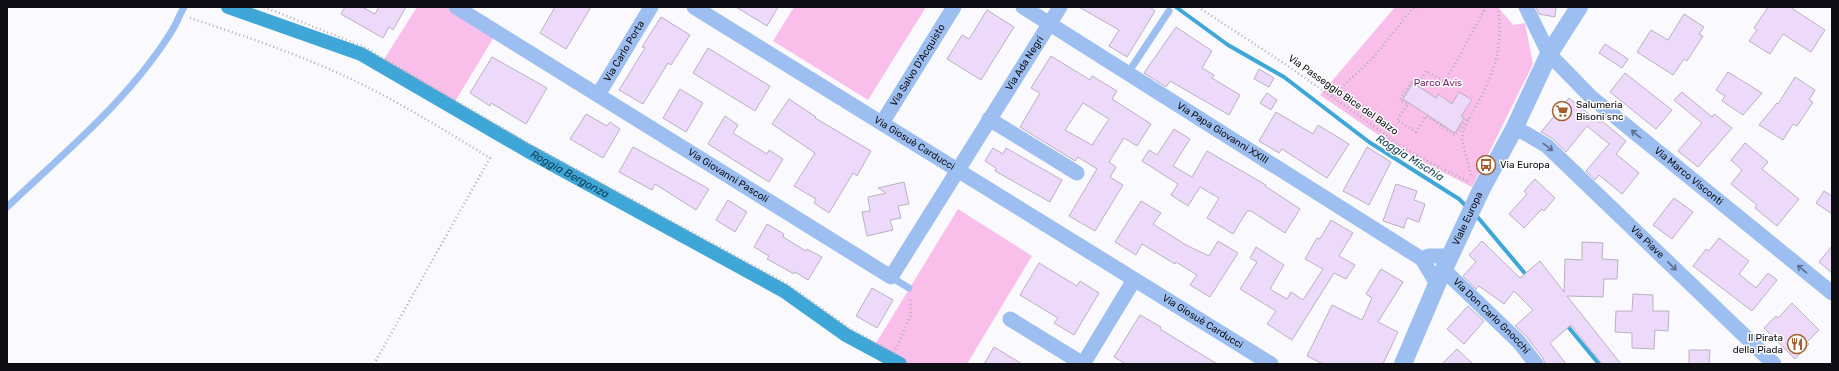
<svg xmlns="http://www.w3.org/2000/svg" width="1839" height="371" font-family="Rubik,sans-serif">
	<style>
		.green { fill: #f9bee9 }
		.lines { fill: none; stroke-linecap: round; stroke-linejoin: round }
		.stream { stroke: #3fa6d8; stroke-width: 4 }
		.canal { stroke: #3fa6d8; stroke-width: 14 }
		.building { fill: #eddafb; stroke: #bab0c1; fill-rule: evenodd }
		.path { stroke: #afafb4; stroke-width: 2.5; stroke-dasharray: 1 3; stroke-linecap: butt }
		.service { stroke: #9dbef0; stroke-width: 7 }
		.minor { stroke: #9dbef0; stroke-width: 15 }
		.tertiary { stroke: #9dbef0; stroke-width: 18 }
		.oneway { stroke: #5c6e8d }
		.labels { text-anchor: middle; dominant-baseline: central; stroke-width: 3; stroke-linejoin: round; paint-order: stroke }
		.street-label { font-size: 10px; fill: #0d0d13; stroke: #fff }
		.park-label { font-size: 10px; fill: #7b226a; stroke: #fff }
		.poi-label { font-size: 10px; fill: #0d0d13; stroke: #fff; text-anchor: start }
		.water-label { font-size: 11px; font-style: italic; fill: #0f3b50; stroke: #fff }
	</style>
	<rect width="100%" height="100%" fill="#fafafe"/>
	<path class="green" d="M417,7H446L494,37L453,105L381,64Z
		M794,7H926L868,100L773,41Z
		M1395,7H1498L1513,25L1525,23L1533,64L1472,187L1403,152L1320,95Z
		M958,209L1032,256L967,364H903L873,348Z"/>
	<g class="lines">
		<path class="stream" d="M1176,7L1228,45L1284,77L1369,142L1459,199L1468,208
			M1475,214L1528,277
			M1565,323L1599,364"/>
		<path class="canal" id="s1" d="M228,7L361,54L528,151L784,291L846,335L900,364"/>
	</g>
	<path class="building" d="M345,7H362L375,14L379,7H406L393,30L389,27L383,38L341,14Z
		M555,7H591L566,49L540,33Z
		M736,7H778L767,26Z
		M1079,7H1150L1155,11L1127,57L1109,46L1119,30Z
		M1536,7H1556L1555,17L1539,14Z
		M1768,7H1790L1825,30L1811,52L1783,34L1770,54L1749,41L1757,30L1754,28Z
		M987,10L1014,27L981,80L947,59L962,35L969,39Z
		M1684,14L1704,27L1699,34L1703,36L1687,61L1684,59L1673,75L1637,52L1651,30L1668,40Z
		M661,17L690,35L671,65L668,63L643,104L619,90L645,48L642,47Z
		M1176,27L1212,51L1202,68L1214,75L1212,78L1240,95L1229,115L1170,81L1166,87L1144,73Z
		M1605,44L1628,59L1622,68L1599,53Z
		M708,48L770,86L755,111L693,73Z
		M1051,56L1090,80L1092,76L1117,91L1112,99L1151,124L1137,146L1124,138L1109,162L1116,167L1110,177L1123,185L1095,231L1069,216L1097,169L1078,157L1075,161L1020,127L1040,93L1031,88ZM1083,103L1109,119L1092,145L1065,130Z
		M492,57L547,88L526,124L491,103L490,106L470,93Z
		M1259,69L1274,78L1269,87L1254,79Z
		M1728,72L1762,93L1743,115L1722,101L1725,96L1716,90Z
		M1625,73L1672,110L1656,129L1610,92Z
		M1795,77L1815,90L1809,100L1813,102L1797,126L1793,124L1783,140L1759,125L1777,103L1778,104Z
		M1413,83L1436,98L1438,94L1452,104L1459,92L1472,100L1461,116L1464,118L1455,133L1403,99Z
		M680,89L703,103L686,132L663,118Z
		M1682,92L1712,117L1714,114L1732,128L1698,167L1678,151L1702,123L1674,100Z
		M1267,93L1277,100L1271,110L1260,103Z
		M1569,98L1600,123L1602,121L1626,141L1616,154L1639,173L1622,194L1599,175L1595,180L1586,171L1609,144L1587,126L1566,152L1553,139L1541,132Z
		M789,99L816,117L815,118L871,151L857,176L853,173L829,213L814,203L816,199L794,186L815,153L772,124Z
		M1276,112L1313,134L1318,125L1349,144L1327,178L1282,149L1279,153L1259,141Z
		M586,114L607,126L610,122L620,129L603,158L570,139Z
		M725,116L738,125L733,133L767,154L769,150L783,159L769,182L708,144Z
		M1174,129L1190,139L1173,166L1192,177L1207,151L1266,185L1265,186L1300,209L1285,233L1251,211H1247L1233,234L1207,218L1219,198L1200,187L1188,206L1171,195L1178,184L1142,161L1149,150L1157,155Z
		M1745,143L1768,162L1762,169L1799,199L1777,226L1755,208L1757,205L1731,184L1742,170L1731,160Z
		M633,147L709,189L696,210L655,184L652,190L619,172Z
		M1367,147L1391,162L1369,205L1343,191Z
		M993,148L1003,154L1006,148L1062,180L1050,202L995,171L996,168L985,161Z
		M1535,179L1555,198L1544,211L1542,209L1524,228L1509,214L1527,194L1524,191Z
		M904,182L909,204L898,206L901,218L890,220L893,230L867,236L862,212L870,211L868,197L886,193L878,188Z
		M1396,184L1417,191L1414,200L1425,204L1419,222L1407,218L1404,228L1383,221Z
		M1824,191L1832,196V214L1816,203Z
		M1674,198L1693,212L1672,239L1653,225Z
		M728,200L747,212L735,232L716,220Z
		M1141,201L1161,213L1153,224L1186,245L1209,256L1218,241L1238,253L1210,297L1190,285L1197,275L1176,262L1175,264L1142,244L1136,255L1115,242Z
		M1331,220L1353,233L1339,256L1355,265L1346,279L1334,273L1292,340L1267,324L1276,311L1240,289L1257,262L1250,258L1256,247L1284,265L1270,289L1287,299L1291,292L1303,300L1323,269L1305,259L1317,238L1320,239Z
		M767,224L784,234L783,237L806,251L807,249L822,257L808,280L795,272L794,274L767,259L769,256L754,247Z
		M1719,238L1749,261L1739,274L1756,288L1768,273L1777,280L1752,311L1693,266L1706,249L1709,251Z
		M1482,241L1520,278L1540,261L1564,292L1565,259L1582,260V242L1603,243L1602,259L1618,260L1617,279H1604L1603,297L1567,296L1621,364H1602L1571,325L1550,343L1566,364H1545L1543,358L1526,336L1515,326L1533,310L1514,291L1504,304L1479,286L1476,289L1463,276L1476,262L1469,255Z
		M1832,246V273L1819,262Z
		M1039,263L1077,286L1080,281L1099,293L1074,335L1054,323L1058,318L1020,295Z
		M1381,269L1403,282L1378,322L1398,332L1383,364H1323L1307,356L1332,305L1362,320L1372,298L1366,294Z
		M872,288L893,300L877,328L856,316Z
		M1633,294L1653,295V311H1669L1668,331L1655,330L1654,349L1632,348V333L1615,332L1616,311H1632Z
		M1792,303L1819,330L1807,342L1809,344L1795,359L1764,328L1776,316L1778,318Z
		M1468,306L1484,321L1464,344L1447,329Z
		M1140,315L1161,327L1160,329L1217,364H1126L1114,357Z
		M994,347L1022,364H984Z
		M1457,349L1473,364H1442Z
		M1689,350H1710L1709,364H1689Z"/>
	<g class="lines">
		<path class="path" d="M264,7L364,47L531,145L787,284L849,328L894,353L911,315L910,297
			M1198,7L1288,66L1406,149L1431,163L1469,182
			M190,18C244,36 298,54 349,78C398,101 444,130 490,158L374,364
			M1332,96L1373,58L1413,8L1419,7
			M1469,119L1467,118L1455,135L1426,116L1416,132L1397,120L1408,104L1400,100L1412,81L1418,85L1426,71L1445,82L1486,7
			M1471,175L1462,140L1463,130C1473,111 1485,92 1492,72C1500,52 1501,27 1498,7"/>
		<path class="service" d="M1128,73L1169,11
			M7,207C65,152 131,98 173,29C177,22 180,14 184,7
			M891,277L909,288"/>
		<g class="minor">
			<path id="s2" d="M456,7L891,277L1060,7"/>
			<path id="s3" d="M694,7L1271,364"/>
			<path id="s4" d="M1023,7L1422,259L1437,284"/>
			<path id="s5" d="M1526,7L1549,54L1591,97L1832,293"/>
			<path id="s6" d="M598,95L651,7"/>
			<path d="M989,119L1077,173"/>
			<path id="s7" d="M882,123L954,7"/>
			<path id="s8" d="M1514,129L1525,133L1547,146L1774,364"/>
			<path d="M1422,259L1429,256H1450"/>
			<path id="s9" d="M1444,270L1519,342L1536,364"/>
			<path d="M1010,319L1083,364"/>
			<path d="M1083,364L1134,280"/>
		</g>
		<path class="tertiary" id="s10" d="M1403,364L1437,284L1482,188L1514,129L1549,54L1579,7"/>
	</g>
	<defs><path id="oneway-shaft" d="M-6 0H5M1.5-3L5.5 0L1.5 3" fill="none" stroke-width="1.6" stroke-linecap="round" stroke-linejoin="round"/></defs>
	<g class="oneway">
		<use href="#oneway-shaft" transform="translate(1636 134) rotate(-141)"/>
		<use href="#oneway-shaft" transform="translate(1548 147) rotate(38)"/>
		<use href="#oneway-shaft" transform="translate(1672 266) rotate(44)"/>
		<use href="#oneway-shaft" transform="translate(1802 269) rotate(-141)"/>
	</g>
	<defs>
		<symbol id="supermarket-ring" viewBox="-11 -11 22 22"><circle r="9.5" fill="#fff" stroke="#a35f2f" stroke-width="1.5"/><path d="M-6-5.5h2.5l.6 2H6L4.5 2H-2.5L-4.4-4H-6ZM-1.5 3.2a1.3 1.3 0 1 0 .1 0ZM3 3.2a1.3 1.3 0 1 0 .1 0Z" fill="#a35f2f"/></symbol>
		<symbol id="bus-ring" viewBox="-11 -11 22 22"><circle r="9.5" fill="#fff" stroke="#a35f2f" stroke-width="1.5"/><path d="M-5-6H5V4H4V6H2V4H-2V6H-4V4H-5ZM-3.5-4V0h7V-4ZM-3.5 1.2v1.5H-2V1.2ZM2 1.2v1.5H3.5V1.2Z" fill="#a35f2f"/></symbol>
		<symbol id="restaurant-ring" viewBox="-11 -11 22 22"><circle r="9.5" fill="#fff" stroke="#a35f2f" stroke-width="1.5"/><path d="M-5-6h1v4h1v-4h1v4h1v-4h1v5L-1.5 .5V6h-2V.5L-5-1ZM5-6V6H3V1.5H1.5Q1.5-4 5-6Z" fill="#a35f2f"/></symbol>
	</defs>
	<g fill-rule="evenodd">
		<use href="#supermarket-ring" x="1551" y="100" width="22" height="22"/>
		<use href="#bus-ring" x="1475" y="154" width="22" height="22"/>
		<use href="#restaurant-ring" x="1786" y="333" width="22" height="22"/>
	</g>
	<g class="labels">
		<g class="street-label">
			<text stroke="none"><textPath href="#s6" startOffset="51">Via Carlo Porta</textPath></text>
			<text stroke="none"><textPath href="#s2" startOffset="764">Via Ada Negri</textPath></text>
			<text stroke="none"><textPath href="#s7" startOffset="68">Via Salvo D'Acquisto</textPath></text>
			<text transform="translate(1343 95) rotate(35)">Via Passeggio Bice del Balzo</text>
			<text stroke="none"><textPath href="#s4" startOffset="236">Via Papa Giovanni XXIII</textPath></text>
			<text stroke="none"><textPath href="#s3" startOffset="259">Via Giosuè Carducci</textPath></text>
			<text stroke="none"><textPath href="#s2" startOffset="320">Via Giovanni Pascoli</textPath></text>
			<text stroke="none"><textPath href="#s5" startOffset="238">Via Marco Visconti</textPath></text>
			<text stroke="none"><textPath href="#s10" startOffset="159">Viale Europa</textPath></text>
			<text stroke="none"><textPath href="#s8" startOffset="176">Via Piave</textPath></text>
			<text stroke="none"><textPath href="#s9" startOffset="66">Via Don Carlo Gnocchi</textPath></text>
			<text stroke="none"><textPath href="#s3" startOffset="598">Via Giosuè Carducci</textPath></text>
		</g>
		<g class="park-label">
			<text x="1438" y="83">Parco Avis</text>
		</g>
		<g class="poi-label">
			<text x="1576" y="105">Salumeria<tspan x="1576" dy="12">Bisoni snc</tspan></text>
			<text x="1500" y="165">Via Europa</text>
			<text x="1783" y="338" text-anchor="end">Il Pirata<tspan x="1783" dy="12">della Piada</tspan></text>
		</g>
		<g class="water-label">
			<text transform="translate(1410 158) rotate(32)">Roggia Mischia</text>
			<text stroke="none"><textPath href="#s1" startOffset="382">Roggia Bergonza</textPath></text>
		</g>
	</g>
	<rect width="1839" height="371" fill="none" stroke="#0d0d13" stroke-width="16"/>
</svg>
